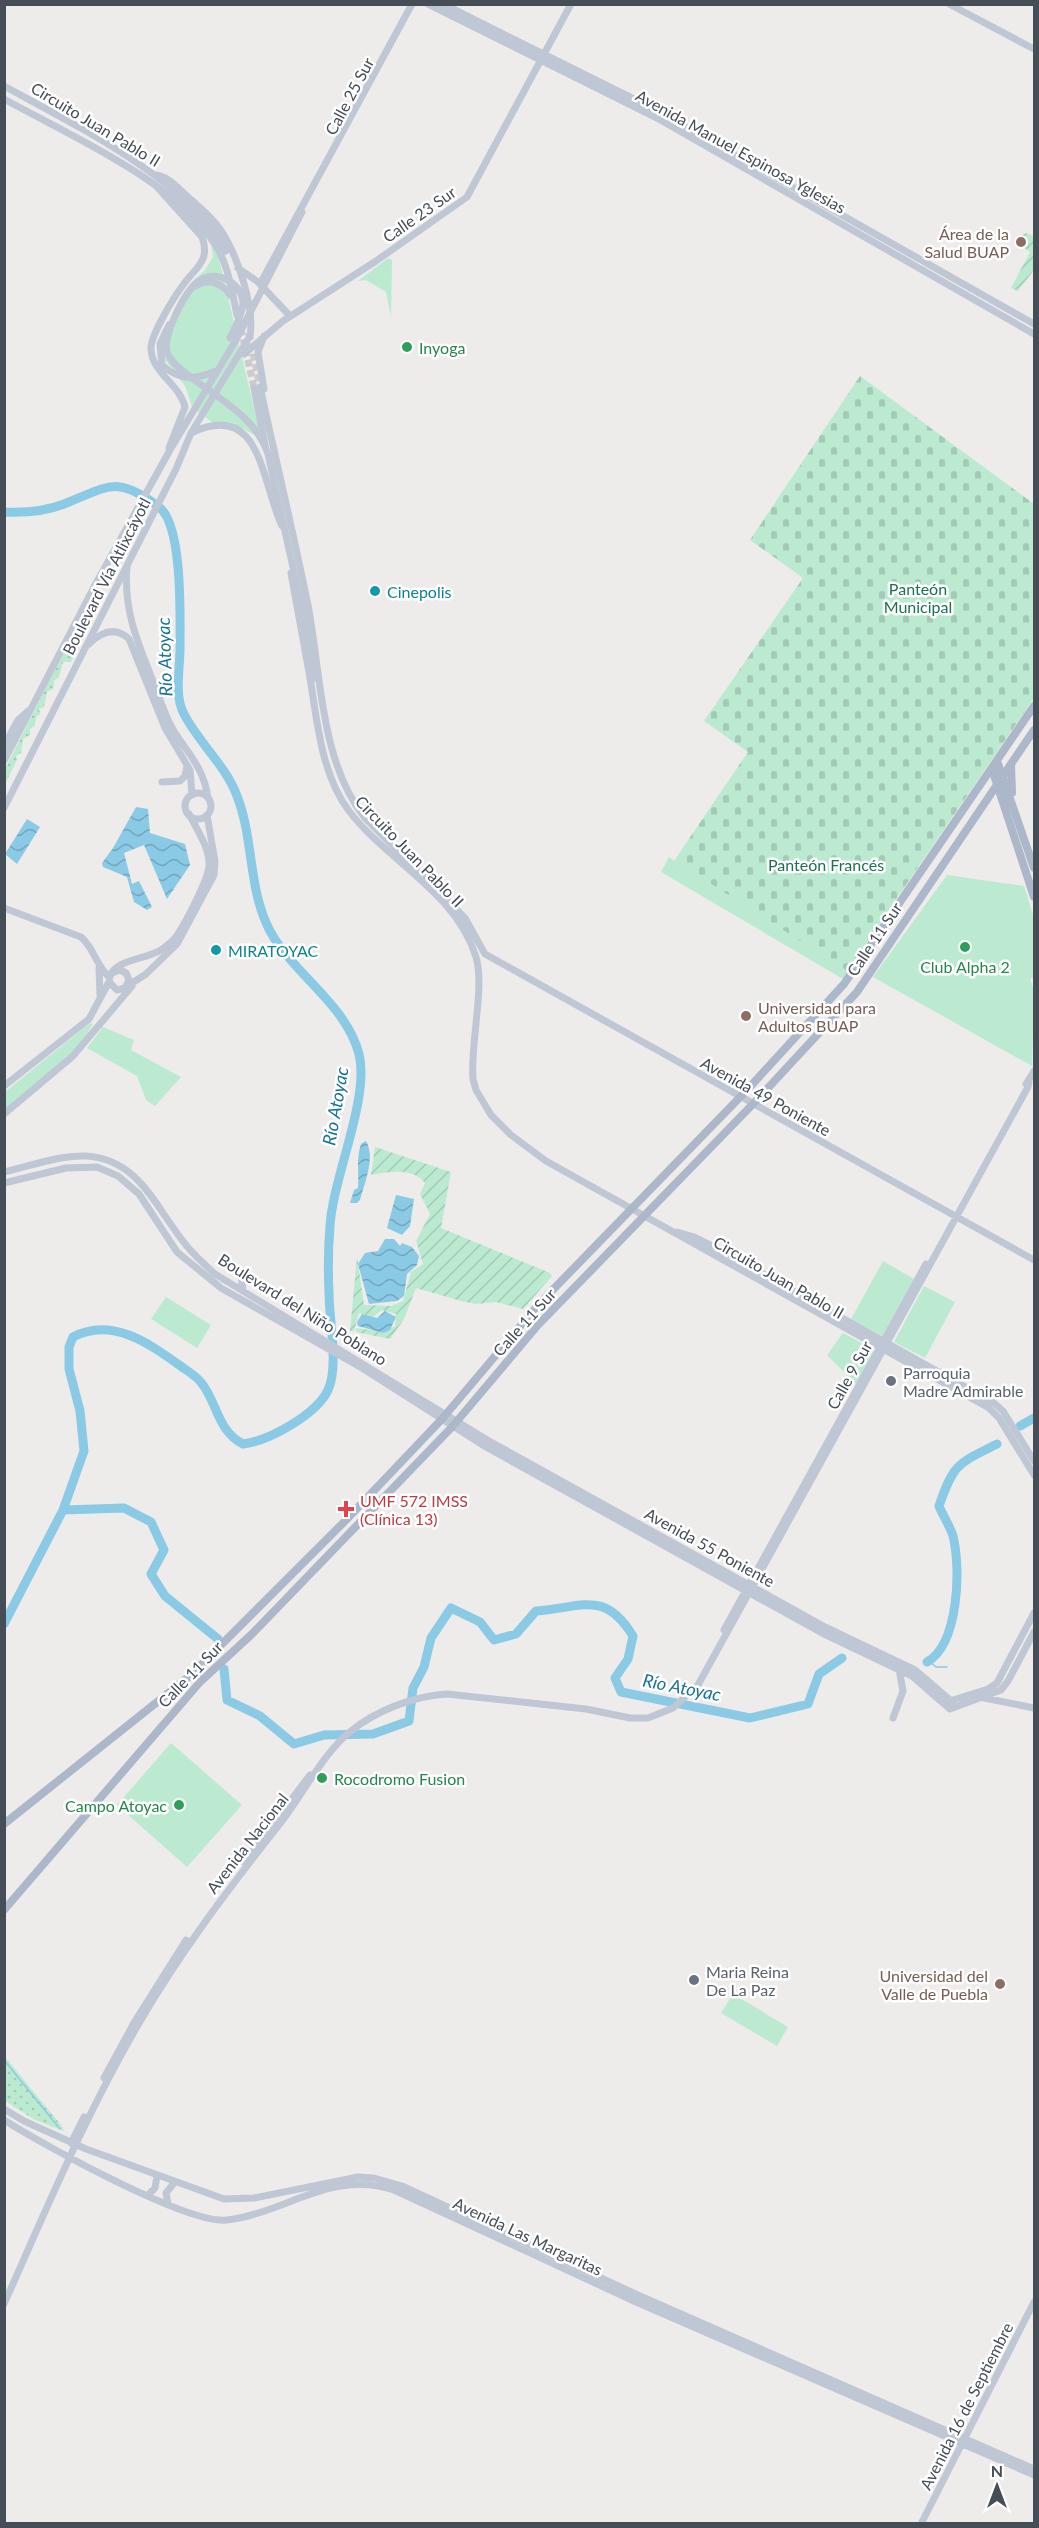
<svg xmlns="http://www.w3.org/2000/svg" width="1039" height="2528" font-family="Lato,sans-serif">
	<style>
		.grass { fill: url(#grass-dots) }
		.cemetery { fill: url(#cemetery-stones) }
		.park { fill: #bbead1 }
		.garden { fill: url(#garden-furrows) }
		.water { fill: url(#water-waves) }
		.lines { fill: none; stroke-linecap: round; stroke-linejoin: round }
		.stream { stroke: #8acae5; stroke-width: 1.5 }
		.river { stroke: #8acae5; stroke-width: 9 }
		.secondary-tunnel { stroke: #cccbcd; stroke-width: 7; stroke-dasharray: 7 3.5; stroke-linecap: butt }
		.secondary { stroke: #bfc7d4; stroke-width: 7 }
		.primary { stroke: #acb8c9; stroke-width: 8 }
		.secondary-bridge { stroke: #bfc7d4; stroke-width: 7 }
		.education-dot { fill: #8d6e63; stroke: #fff; stroke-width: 2 }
		.leisure-dot { fill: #2e9e5b; stroke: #fff; stroke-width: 2 }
		.culture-dot { fill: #0f9aa8; stroke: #fff; stroke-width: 2 }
		.worship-dot { fill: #6b7280; stroke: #fff; stroke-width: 2 }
		.health-dot { fill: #e0444e; stroke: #fff; stroke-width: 2 }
		.labels { text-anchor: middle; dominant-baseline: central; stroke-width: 5; stroke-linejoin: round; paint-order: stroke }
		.street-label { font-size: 16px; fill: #454d57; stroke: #fff }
		.education-label { font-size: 16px; fill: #785e54; stroke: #fff; text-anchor: end }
		.leisure-label { font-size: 16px; fill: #27864d; stroke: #fff; text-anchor: start }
		.park-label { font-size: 16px; fill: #1c724f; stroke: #fff }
		.culture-label { font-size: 16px; fill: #0d838f; stroke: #fff; text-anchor: start }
		.worship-label { font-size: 16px; fill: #5b616d; stroke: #fff; text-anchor: start }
		.health-label { font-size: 16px; fill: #be3a42; stroke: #fff; text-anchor: start }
		.water-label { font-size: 18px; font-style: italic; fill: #15729a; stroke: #fff }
	</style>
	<defs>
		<pattern id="grass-dots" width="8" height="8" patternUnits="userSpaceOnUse" patternTransform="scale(1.5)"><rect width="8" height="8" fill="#bbead1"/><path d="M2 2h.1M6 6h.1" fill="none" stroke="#a2cab6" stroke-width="1.8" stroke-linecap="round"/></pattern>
		<pattern id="cemetery-stones" width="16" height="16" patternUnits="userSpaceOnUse" patternTransform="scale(1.5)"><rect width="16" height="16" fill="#bbead1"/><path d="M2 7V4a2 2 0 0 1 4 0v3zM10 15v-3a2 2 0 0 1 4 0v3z" fill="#a2cab6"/></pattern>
		<pattern id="garden-furrows" width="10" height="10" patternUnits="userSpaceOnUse" patternTransform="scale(1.5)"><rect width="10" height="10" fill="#bbead1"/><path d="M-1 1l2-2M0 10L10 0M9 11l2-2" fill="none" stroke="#a2cab6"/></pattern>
		<pattern id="water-waves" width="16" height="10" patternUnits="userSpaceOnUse" patternTransform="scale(1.5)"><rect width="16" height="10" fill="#8acae5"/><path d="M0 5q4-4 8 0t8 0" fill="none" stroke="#73a6bc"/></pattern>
	</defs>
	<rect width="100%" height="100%" fill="#eeebeb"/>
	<path class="grass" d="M73,634L83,639L71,662H63L59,677L54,681L53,689L47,692L44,707L39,709L40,714L36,717L35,725L30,729V735L23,739L21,753L16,756L17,760L5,784L4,771Z
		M5,2057L61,2125L64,2131L35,2120L5,2101Z"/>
	<path class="cemetery" d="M860,376L1034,504V698L847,971L674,861L748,752L704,721L803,578L750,540Z"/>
	<path class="park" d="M211,243L217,250L261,438L229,422L213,423L192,407L185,386L165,360L161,338L192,282L205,270L213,257Z
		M388,258L392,260L391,317L386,292L366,280L358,281Z
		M669,857L847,971L849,973L843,979L661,872Z
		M947,875L1024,886L1034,918V977L1030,979L1034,990L1032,1066L873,977Z
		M90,1023L93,1024C73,1060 35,1084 5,1110V1092Z
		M103,1027L134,1040L131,1050L181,1077L155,1106L146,1100L137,1076L87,1048Z
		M883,1261L914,1279L882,1336L851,1319Z
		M924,1286L955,1302L925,1358L894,1342Z
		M166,1297L211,1325L197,1348L151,1319Z
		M843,1333L873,1349L874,1354L857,1385L827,1355Z
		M171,1743L242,1805L187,1867L117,1805Z
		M733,1994L788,2027L777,2046L721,2013Z"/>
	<path class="garden" d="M1026,233L1034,236V270L1018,291L1011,288L1030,252L1016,242L1021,235Z
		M375,1147L451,1172L441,1228L550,1273L552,1276L523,1309L496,1302L476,1304L461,1301L416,1288L404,1319L390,1339L356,1332V1328L383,1332L395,1326L396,1314L382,1310L373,1317L359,1313L354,1331H350L357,1256L364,1305L391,1306L403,1301L411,1272L423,1264L416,1241L430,1214L420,1194L425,1183C412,1167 388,1172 371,1175Z"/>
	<path class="water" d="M136,807L148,809L150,833L185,844L190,865L167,899L144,845L124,853L132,884L139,881L152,907L147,910L134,902L127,877L103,867L102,863L113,848Z
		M27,819L40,827L17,864L5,854Z
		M366,1141C376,1158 364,1184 360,1200L357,1203H350L354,1190L358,1188C359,1173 356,1159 361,1144Z
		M396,1195L414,1199L410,1226L402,1235L387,1228Z
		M385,1239H394L400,1246L402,1243L412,1247L419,1256L417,1265L407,1274L404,1296L397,1301L369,1304L358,1264L365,1253L378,1251Z
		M385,1311L396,1317L390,1330L383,1333L358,1326L357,1322L362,1314L377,1318Z"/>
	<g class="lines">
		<path class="stream" d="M929,1661L936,1667H947
			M4,2060L60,2129"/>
		<path class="river" d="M4,512C24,513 46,511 64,504C108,487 116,474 159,507C183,525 180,618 180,648C180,669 174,696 184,714C199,743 226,766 237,796C254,839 248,890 270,931C294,975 346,1004 359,1054C370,1098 333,1177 330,1226C328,1249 328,1271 329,1293C329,1319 339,1367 328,1390C317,1414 269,1441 243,1444C218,1431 218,1406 203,1385C198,1377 189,1372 182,1367C151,1345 113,1316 73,1337L69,1347V1369L80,1411L84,1451L63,1510L4,1624
			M1020,1426L1034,1418
			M63,1510L124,1508L151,1522L164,1550L151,1574L165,1596L218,1639
			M927,1662C959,1644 961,1568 953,1536C950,1526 943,1516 939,1506C954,1463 957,1464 997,1444
			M224,1669L227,1700L260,1716L294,1744L324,1735L373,1734L409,1721L413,1688L424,1667L431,1638L451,1608L480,1622L494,1640L516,1634L536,1611C582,1608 604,1589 633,1636L628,1659L615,1678L621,1692L750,1718L808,1704L819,1674L842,1658"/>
		<path class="secondary-tunnel" d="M241,329L254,388
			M249,333L260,387"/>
		<path class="secondary" d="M428,4L657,118L1034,334
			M443,4L660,112L1034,324
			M949,4L1034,49
			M4,86C73,124 189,180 226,251
			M4,99C71,136 176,181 216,246C229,267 232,292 237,315
			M157,187L202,237C211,261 195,268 183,285C174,297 152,333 151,347C150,372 180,384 185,407L169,448
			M238,268L258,282L290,316
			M260,284L412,4
			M195,286C209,278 223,283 231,296
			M169,325L160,344L162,365C180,381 194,380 216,371
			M244,354L283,321L376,261L467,197L571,4
			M260,387C276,460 293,532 308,605C321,673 320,762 365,818L465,918L485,954L1034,1260
			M254,388L265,445
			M264,389L258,352L264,336
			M191,433C262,399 261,482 282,526
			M127,567C123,611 139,646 155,686C161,702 166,719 175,733C190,755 204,770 208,798
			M291,573C297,606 303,639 309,672C317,717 320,773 349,811C387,861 457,893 476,957C485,987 470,1044 473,1079L476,1090L491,1115L511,1135L546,1161L989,1408L999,1418L1034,1475
			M307,631L315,678
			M89,644C101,632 115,626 129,639L165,728L190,770L192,795
			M4,746L18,720L28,711
			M4,761L94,587L170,450L236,340
			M162,782L180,781L185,776L187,766
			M185 806a13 13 0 1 1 26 0a13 13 0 1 1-26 0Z
			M4,808L176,469L191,433L250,336C255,307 237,254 220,229C211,216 198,206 187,196C177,187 169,177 156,175
			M4,908L81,937C94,948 96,965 109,977
			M99,968L100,995
			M112,973L120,970L126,973L129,980L125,988L117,990L109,982C109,959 146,960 161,950C166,946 171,943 175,938C184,926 208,880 209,866C210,848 197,830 189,814
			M126,987L146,974L177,944L214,875L215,861L207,815
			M1026,1084L1034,1071
			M4,1086L89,1019L109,982
			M4,1114L73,1056L132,986
			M4,1172C31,1166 59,1155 86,1156C140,1159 156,1209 186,1245C194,1255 205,1265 215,1274L489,1441L825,1627L915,1670L957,1706
			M4,1183L66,1168L97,1167L118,1176L139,1194L177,1252L221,1288L362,1368L486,1447L822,1633L912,1676L950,1709L1001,1690L1008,1681L1034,1632
			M677,1232L694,1237L726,1253L994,1403L1003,1411L1034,1461
			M241,1274L243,1291
			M724,1630L926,1264
			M984,1698L1034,1708
			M950,1701L988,1689L997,1683L1034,1613
			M893,1718L903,1691L899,1669
			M244,1862L310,1775
			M104,2078L135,2021L186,1940
			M4,2109L24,2121L86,2149L224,2199L254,2198L358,2177L374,2178L402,2186L640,2296L1034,2469
			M4,2120C42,2144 188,2225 227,2220C286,2213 331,2169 394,2190L636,2302L1034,2475
			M71,2143L84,2117
			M148,2195L155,2188L157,2176
			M168,2204L166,2193L174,2183
			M4,2304C46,2210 86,2114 138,2025C180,1952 230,1887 282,1821C303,1794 324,1752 351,1731C377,1710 414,1696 447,1694L586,1709L630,1718H648L673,1708L698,1685L1028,1087L1029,1081
			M921,2524L1034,2302"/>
		<path class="primary" d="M997,761L1034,868
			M1011,764L1012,793
			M992,769L1034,897
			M4,1824L191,1675L345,1521L442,1419L539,1304L748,1089L844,984L1034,706
			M4,1910L200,1682L252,1634L452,1427L538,1325L753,1104L857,992L1034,730"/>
		<path class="secondary-bridge" d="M230,338C235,327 242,316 243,304C243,284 218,269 200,280C186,288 162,336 167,352C171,363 183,371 192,378C221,400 256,418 268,454L307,631
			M236,340L302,212"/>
	</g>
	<g class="education-dot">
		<circle cx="1021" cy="242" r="6"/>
		<circle cx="746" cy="1016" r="6"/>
		<circle cx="1000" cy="1984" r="6"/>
	</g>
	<g class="leisure-dot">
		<circle cx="407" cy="347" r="6"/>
		<circle cx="965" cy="947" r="6"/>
		<circle cx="322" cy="1778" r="6"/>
		<circle cx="179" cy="1805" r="6"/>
	</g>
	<g class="culture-dot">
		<circle cx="375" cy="591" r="6"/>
		<circle cx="216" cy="950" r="6"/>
	</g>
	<g class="worship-dot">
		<circle cx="891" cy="1381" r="6"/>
		<circle cx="694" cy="1980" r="6"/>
	</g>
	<path class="health-dot" d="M343 1500h6v6h6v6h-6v6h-6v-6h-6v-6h6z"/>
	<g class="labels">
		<g class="street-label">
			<text transform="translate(349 96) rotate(-62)">Calle 25 Sur</text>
			<text transform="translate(96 124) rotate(31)">Circuito Juan Pablo II</text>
			<text transform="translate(741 151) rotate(29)">Avenida Manuel Espinosa Yglesias</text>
			<text transform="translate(419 214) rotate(-35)">Calle 23 Sur</text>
			<text transform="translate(106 576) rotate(-63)">Boulevard Vía Atlixcáyotl</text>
			<text transform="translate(410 851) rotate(46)">Circuito Juan Pablo II</text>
			<text transform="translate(874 939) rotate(-56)">Calle 11 Sur</text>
			<text transform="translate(766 1096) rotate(29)">Avenida 49 Poniente</text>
			<text transform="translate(779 1277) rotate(30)">Circuito Juan Pablo II</text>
			<text transform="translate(303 1309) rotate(32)">Boulevard del Niño Poblano</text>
			<text transform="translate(524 1322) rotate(-48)">Calle 11 Sur</text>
			<text transform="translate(849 1375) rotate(-61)">Calle 9 Sur</text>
			<text transform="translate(710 1547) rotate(29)">Avenida 55 Poniente</text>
			<text transform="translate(190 1674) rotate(-46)">Calle 11 Sur</text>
			<text transform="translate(247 1843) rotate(-52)">Avenida Nacional</text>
			<text transform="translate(528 2236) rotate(25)">Avenida Las Margaritas</text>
			<text transform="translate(966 2406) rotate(-63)">Avenida 16 de Septiembre</text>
		</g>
		<g class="education-label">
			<text x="1009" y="233">Área de la<tspan x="1009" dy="18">Salud BUAP</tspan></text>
			<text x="758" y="1007" text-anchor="start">Universidad para<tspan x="758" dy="18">Adultos BUAP</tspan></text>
			<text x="988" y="1975">Universidad del<tspan x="988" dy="18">Valle de Puebla</tspan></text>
		</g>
		<g class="leisure-label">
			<text x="419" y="347">Inyoga</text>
			<text x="965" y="966" text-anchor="middle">Club Alpha 2</text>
			<text x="334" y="1778">Rocodromo Fusion</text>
			<text x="167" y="1805" text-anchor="end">Campo Atoyac</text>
		</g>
		<g class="park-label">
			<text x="918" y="588">Panteón<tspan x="918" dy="18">Municipal</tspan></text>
			<text x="826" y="864">Panteón Francés</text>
		</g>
		<g class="culture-label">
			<text x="387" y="591">Cinepolis</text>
			<text x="228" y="950">MIRATOYAC</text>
		</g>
		<g class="worship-label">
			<text x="903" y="1372">Parroquia<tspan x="903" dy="18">Madre Admirable</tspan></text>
			<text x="706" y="1971">Maria Reina<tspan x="706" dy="18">De La Paz</tspan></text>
		</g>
		<g class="health-label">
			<text x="360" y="1500">UMF 572 IMSS<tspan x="360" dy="18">(Clínica 13)</tspan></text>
		</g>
		<g class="water-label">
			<text transform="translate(164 657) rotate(-92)">Río Atoyac</text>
			<text transform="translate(335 1106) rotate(-80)">Río Atoyac</text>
			<text transform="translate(682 1687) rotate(11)">Río Atoyac</text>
		</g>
	</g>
	<rect width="1039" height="2528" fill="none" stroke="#454d57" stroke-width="12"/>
	<g transform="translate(997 2486)" stroke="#ffffff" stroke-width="4.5" paint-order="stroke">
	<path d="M0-4.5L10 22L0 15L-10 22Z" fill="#454d57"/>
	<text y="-9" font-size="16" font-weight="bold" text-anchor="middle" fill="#454d57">N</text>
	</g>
</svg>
